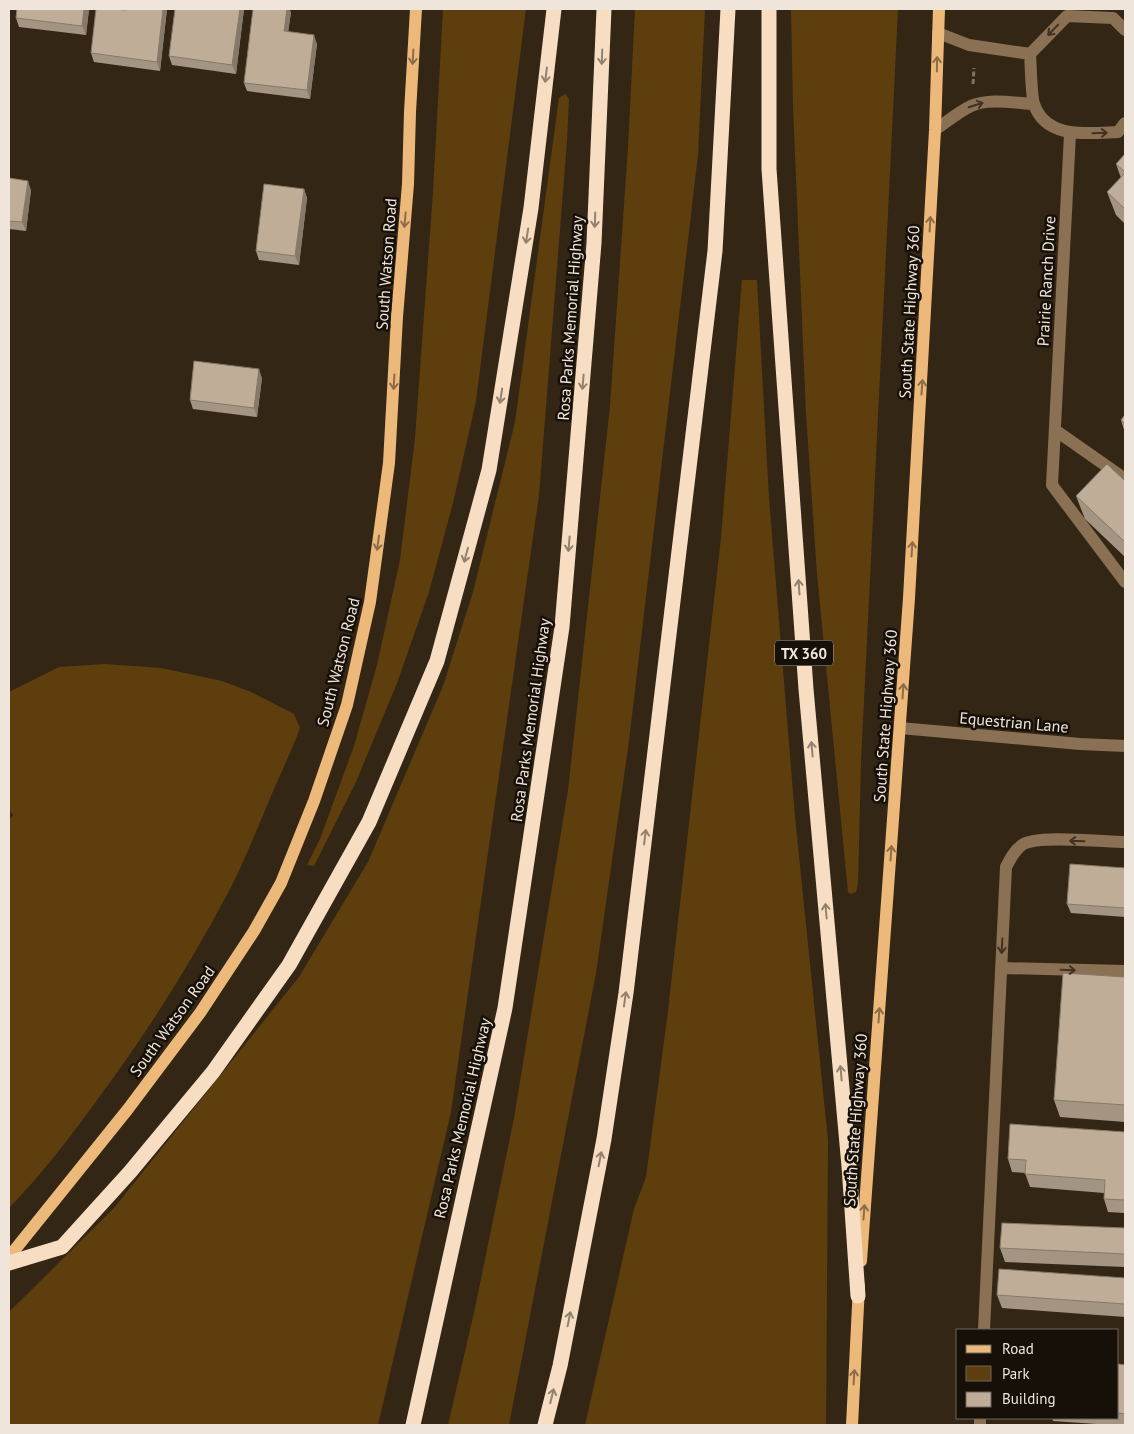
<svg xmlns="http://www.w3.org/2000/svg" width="1134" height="1434" font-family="'PT Sans',sans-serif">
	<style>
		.green { fill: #5f3e0e }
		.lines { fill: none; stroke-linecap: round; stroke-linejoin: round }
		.path { stroke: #7e7263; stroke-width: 3; stroke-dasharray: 5 2.5; stroke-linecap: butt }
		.minor { stroke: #8a7154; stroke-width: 12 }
		.major { stroke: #edb97b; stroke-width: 12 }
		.highway { stroke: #f7dec2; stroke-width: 15 }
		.wall { fill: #a49583 }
		.shaded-wall { fill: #86796a }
		.building { fill: #bfad98; stroke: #86796a }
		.oneway { stroke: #3f3223 }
		.oneway2 { stroke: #8d6d48 }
		.oneway3 { stroke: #92816f }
		.labels { text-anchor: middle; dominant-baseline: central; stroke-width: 5; stroke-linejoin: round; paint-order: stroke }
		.shield { fill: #171009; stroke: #aea59b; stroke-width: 1 }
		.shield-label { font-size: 15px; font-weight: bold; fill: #efe5da }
		.street-label { font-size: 16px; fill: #efe5da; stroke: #171009 }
	</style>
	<rect width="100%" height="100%" fill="#342615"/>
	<path class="green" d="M443,9H526L476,401L453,503L429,592L397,683L356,782L314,866L307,865L320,839L354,746L377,665L400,560L415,438L433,192Z
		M635,9H705L698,155L629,741L596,973L509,1425H448L475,1308L514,1118L568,790L610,406L628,147Z
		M791,9H898L861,762L858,883L856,892L851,894L848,892L817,574L806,414L793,107Z
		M565,94L569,99L567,141L539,495L451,1112L378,1425H9V1312L114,1208L299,977L368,862L443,686L473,592L515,422L559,98Z
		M742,280H757L769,498L795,817L828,1140L826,1425H585L634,1209L646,1177L668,1011L721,538Z
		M105,664L161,668L222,681L251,692L294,714L300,728C291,753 279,776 269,801C256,831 244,862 229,891C191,963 148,1031 100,1096C72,1135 42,1174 9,1208V820L13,815L9,809V692L59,667Z"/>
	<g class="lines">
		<path class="path" d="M973,84L974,68"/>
		<path class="minor" d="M1125,30L1113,18L1067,16L1030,54C1031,66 1031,94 1034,104C1046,140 1089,133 1118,132L1125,123
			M938,33L969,45L1030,54
			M935,130C947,122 958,112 971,106C989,98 1015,103 1034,104
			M1070,134L1052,485L1125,582
			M1055,430L1125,479
			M900,728L1080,744L1125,746
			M1001,968L1125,971
			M984,1330L1006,867C1010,859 1014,851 1022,845C1036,834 1105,842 1125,842
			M980,1425V1418"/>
		<path class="major" d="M9,1257L128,1109L200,1013L254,931L281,883L314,801L347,705L370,602L389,463L397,317L408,184L410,112L416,9
			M861,1261L909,598L935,130L939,9
			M852,1425L859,1286"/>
		<path class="highway" d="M769,9V169L806,689L849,1166L858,1296
			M9,1263L62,1247L130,1172L213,1072L289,965L369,822L437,661L489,470L531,208L554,9
			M413,1425L505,1008L562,627L594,243L604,9
			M545,1425L560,1366L604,1139L626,993L715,251L728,9"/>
	</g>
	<path class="wall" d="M17,9H89L86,35L19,27L16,18Z
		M126,9H167L160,71L94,62L91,53L126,10Z
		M244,9L236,74L172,65L169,56Z
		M291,12L288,32L317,44L310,99L247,91L244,83Z
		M1125,154V224L1116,215L1107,192L1121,178L1116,164Z
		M9,178L31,190L26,231L9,229Z
		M304,189L307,198L299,265L259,260L256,251Z
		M262,378L257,417L193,409L190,400Z
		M1125,415V433L1121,420Z
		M1125,481V557L1085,519L1076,496Z
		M1125,868V917L1071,913L1067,904Z
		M1125,977V1122L1060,1117L1054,1100Z
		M1125,1132V1213L1108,1212L1104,1199V1193L1030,1187L1025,1173L1012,1172L1008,1159Z
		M1125,1228V1267L1005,1262L1000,1248Z
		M1125,1278V1317L1002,1308L997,1295Z
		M1118,1364L1125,1365V1425H1111L1053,1421L1052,1418H1118Z"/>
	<path class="shaded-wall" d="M84,9H89L86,35L82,26Z
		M163,9H167L160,71L157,62Z
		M240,9H244L236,74L232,65Z
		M287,9H289L291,12L287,40L284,31Z
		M314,35L317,44L310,99L307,90Z
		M28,181L31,190L26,231L22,222Z
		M304,189L307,198L299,265L295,256Z
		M259,369L262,378L257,417L254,408Z"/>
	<path class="building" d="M17,9H84L82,26L16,18Z
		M96,9H115L126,10V9H163L157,62L91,53Z
		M175,9H240L232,65L169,56Z
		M253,9H287L284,31L314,35L307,90L244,83Z
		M1125,154V172L1116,164Z
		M1125,173V209L1107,192Z
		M9,178L28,181L22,222L9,221Z
		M264,184L304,189L295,256L256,251Z
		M194,361L259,369L254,408L190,400Z
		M1125,415V424L1121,420Z
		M1107,464L1125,481V542L1076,496Z
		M1070,864L1125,868V908L1067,904Z
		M1063,973L1125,977V1105L1054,1100Z
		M1010,1124L1125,1132V1200L1104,1199L1105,1180L1025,1174L1026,1160L1008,1159Z
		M1002,1223L1125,1228V1254L1000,1248Z
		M999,1269L1125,1278V1304L997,1295Z
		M1118,1364L1125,1365V1414L1118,1413Z"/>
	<defs><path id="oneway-shaft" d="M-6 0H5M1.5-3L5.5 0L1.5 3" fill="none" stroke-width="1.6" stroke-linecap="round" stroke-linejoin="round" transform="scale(1.25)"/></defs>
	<g class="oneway">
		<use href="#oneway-shaft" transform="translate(1053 30) rotate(134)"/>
		<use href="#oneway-shaft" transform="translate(976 105) rotate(-18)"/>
		<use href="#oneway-shaft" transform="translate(1100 133) rotate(-2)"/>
		<use href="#oneway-shaft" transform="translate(1077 841) rotate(-178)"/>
		<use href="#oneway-shaft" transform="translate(1002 946) rotate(93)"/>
		<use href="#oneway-shaft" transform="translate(1068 970) rotate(2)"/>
	</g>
	<g class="oneway2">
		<use href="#oneway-shaft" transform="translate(413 57) rotate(93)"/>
		<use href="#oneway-shaft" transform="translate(937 64) rotate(-89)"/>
		<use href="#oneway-shaft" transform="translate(405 220) rotate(95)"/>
		<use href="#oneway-shaft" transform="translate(930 224) rotate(-87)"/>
		<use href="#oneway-shaft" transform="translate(394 382) rotate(93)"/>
		<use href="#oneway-shaft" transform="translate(922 387) rotate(-86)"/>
		<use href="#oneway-shaft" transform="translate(378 543) rotate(98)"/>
		<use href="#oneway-shaft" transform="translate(912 549) rotate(-86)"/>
		<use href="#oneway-shaft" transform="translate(903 691) rotate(-86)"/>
		<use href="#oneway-shaft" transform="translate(891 853) rotate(-86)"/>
		<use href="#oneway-shaft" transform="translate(879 1015) rotate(-86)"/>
		<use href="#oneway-shaft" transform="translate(864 1212) rotate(-86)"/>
		<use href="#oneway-shaft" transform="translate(854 1377) rotate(-87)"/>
	</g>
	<g class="oneway3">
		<use href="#oneway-shaft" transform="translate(602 57) rotate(92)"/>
		<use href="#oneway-shaft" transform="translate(546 75) rotate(97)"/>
		<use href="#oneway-shaft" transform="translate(595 220) rotate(92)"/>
		<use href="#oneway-shaft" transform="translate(527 236) rotate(99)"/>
		<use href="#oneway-shaft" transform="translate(583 382) rotate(95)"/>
		<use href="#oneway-shaft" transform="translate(501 396) rotate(99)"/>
		<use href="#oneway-shaft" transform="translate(569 544) rotate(95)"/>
		<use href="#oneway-shaft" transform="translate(466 555) rotate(105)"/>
		<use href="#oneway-shaft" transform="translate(799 587) rotate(-94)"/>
		<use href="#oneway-shaft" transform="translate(812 749) rotate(-95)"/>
		<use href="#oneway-shaft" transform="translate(645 837) rotate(-83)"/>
		<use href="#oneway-shaft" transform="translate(826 911) rotate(-95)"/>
		<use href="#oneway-shaft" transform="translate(625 999) rotate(-82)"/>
		<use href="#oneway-shaft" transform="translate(841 1073) rotate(-95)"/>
		<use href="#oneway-shaft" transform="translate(600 1159) rotate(-79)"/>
		<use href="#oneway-shaft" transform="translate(569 1319) rotate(-79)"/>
		<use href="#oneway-shaft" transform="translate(552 1396) rotate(-76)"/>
	</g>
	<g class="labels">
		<rect class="shield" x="775" y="640.5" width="58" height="25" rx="4"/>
		<g class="shield-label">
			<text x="804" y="653">TX 360</text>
		</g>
		<g class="street-label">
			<text transform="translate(386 264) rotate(-86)">South Watson Road</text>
			<text transform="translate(1046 281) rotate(-87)">Prairie Ranch Drive</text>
			<text transform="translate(909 312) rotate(-87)">South State Highway 360</text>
			<text transform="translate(570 318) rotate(-86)">Rosa Parks Memorial Highway</text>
			<text transform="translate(338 662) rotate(-76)">South Watson Road</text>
			<text transform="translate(885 716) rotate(-86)">South State Highway 360</text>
			<text transform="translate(530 720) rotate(-82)">Rosa Parks Memorial Highway</text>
			<text transform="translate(1014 722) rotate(5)">Equestrian Lane</text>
			<text transform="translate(172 1021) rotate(-54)">South Watson Road</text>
			<text transform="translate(462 1118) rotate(-77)">Rosa Parks Memorial Highway</text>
			<text transform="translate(855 1120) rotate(-86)">South State Highway 360</text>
		</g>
	</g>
	<rect width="1134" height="1434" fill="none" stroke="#efe5da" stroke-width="20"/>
	<rect x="956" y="1329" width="162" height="90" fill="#171009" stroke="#6d655d"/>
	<rect x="966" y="1345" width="25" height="8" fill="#edb97b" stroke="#6d655d"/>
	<text x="1002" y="1354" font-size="15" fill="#efe5da">Road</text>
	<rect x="966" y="1366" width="25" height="15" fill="#5f3e0e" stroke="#6d655d"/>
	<text x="1002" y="1379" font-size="15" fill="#efe5da">Park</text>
	<rect x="966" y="1392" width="25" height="15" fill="#bfad98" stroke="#6d655d"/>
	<text x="1002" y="1404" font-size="15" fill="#efe5da">Building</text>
</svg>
